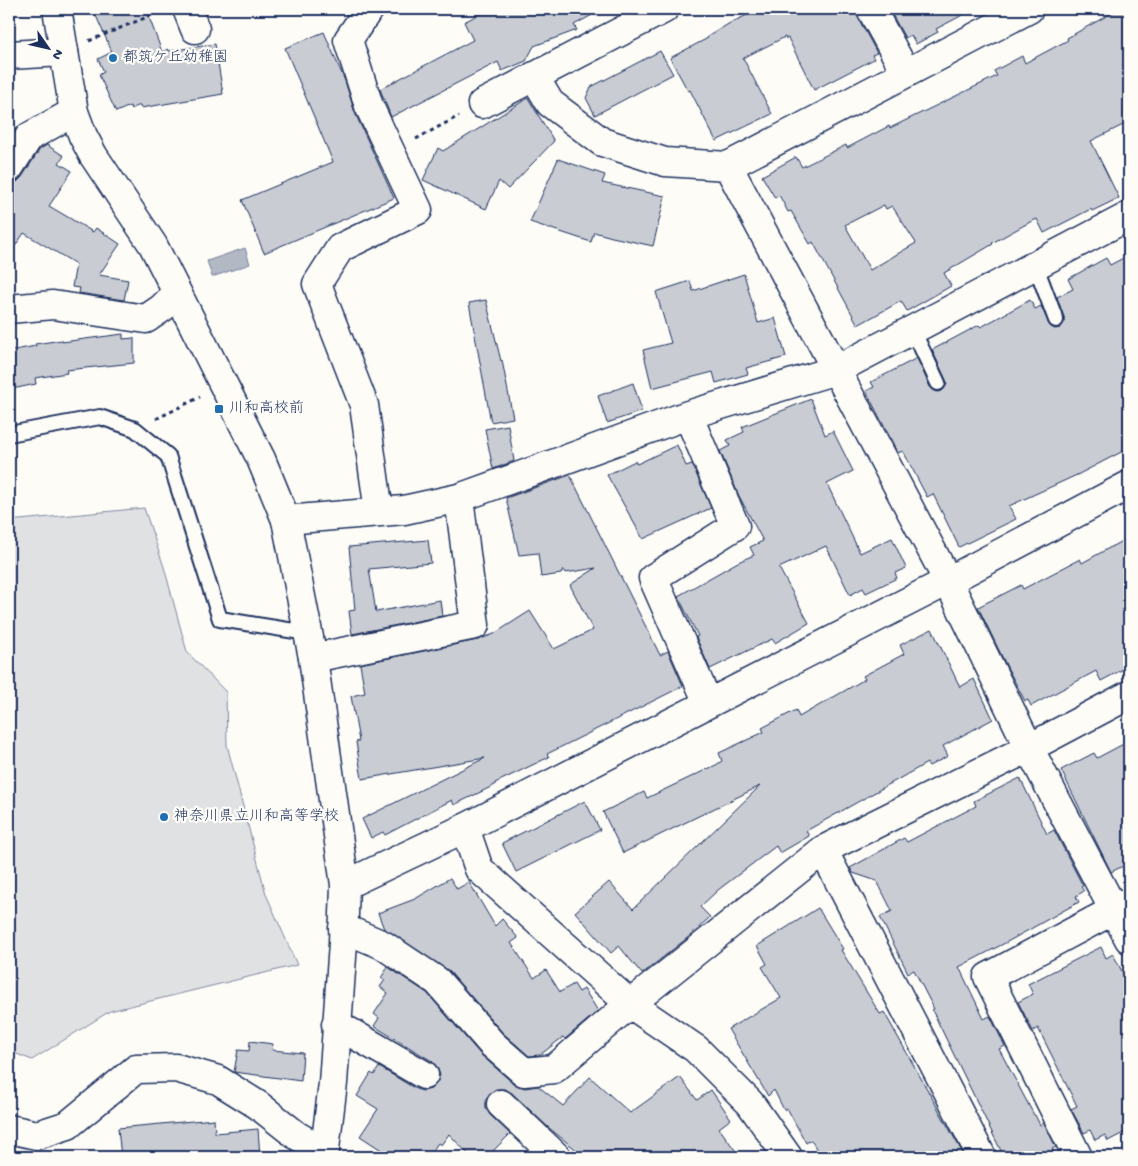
<svg xmlns="http://www.w3.org/2000/svg" width="1138" height="1166" font-family="'Gochi Hand','Klee One',sans-serif">
	<style>
		.green { fill: #e0e1e3; stroke: #7e88a0 }
		.water { fill: #b3b8c5; stroke: #76819c }
		.building { fill: #c9ccd3; stroke: #1b2f5e; fill-rule: evenodd }
		.lines { fill: none; stroke-linecap: round; stroke-linejoin: round }
		.lane-casing { stroke: #1b2f5e; stroke-width: 18 }
		.street-casing { stroke: #1b2f5e; stroke-width: 31 }
		.secondary-casing { stroke: #1b2f5e; stroke-width: 31 }
		.path { stroke: #1b2f5e; stroke-width: 3; stroke-dasharray: 4 4; stroke-linecap: butt }
		.lane { stroke: #fdfcf7; stroke-width: 14 }
		.street { stroke: #fdfcf7; stroke-width: 28 }
		.secondary { stroke: #fdfcf7; stroke-width: 28 }
		.poi-dot { fill: #1f6fb2; stroke: #fdfcf7; stroke-width: 2 }
		.labels { text-anchor: middle; dominant-baseline: central; stroke-width: 4.5; stroke-linejoin: round; paint-order: stroke }
		.poi-label { font-size: 15px; fill: #1b2f5e; stroke: #fdfcf7; text-anchor: start }
	</style>
	<rect width="100%" height="100%" fill="#fdfcf7"/>
	<filter id="ink" filterUnits="userSpaceOnUse"><feTurbulence type="fractalNoise" baseFrequency=".02" numOctaves="2"/><feDisplacementMap in="SourceGraphic" scale="10" xChannelSelector="R" yChannelSelector="G"/><feConvolveMatrix kernelMatrix="1 2 1 2 8 2 1 2 1" color-interpolation-filters="sRGB"/></filter>
	<g filter="url(#ink)">
		<path class="green" d="M144,508L164,567L187,652L226,692L227,745L266,894L297,965L110,1011L32,1060L9,1051V521Z"/>
		<path class="water" d="M245,248L250,264L212,277L207,261Z"/>
		<path class="building" d="M93,9H146L162,52L168,49L169,51L215,44L223,94L141,108L140,105L131,109L130,106L116,112L99,75L104,72L98,59L112,52Z
			M489,9H603L574,25L577,30L534,46L526,61L502,71L498,62L391,117L380,89L473,40L464,22Z
			M760,9H855L857,16L877,53L872,55L874,59L814,90L788,38L786,39L785,37L743,58L772,114L716,141L690,90L688,91L670,58L708,38L707,37L730,23Z
			M889,9H974L936,29L938,32L916,44L911,35L905,38Z
			M1119,9H1129V122L1091,141L1119,198L1092,211L1091,209L1044,233L1037,219L1030,222L992,243L993,244L944,273L951,286L907,311L901,301L858,325L813,242L810,244L791,211L788,212L779,195L775,198L762,176L796,157L802,167L846,145L847,148L889,126L890,128L997,76L994,71L1022,56L1025,63L1068,40L1067,38ZM884,205L886,209L892,206L916,243L870,270L845,225Z
			M324,32L345,81L355,113L394,198L264,253L242,200L333,162L285,48Z
			M660,51L673,74L595,115L586,98L591,87Z
			M528,98L554,141L508,189L499,181L486,209L423,180L438,148L443,151Z
			M47,145L64,156L59,163L72,171L49,206L93,232L96,228L120,244L99,275L128,280L124,300L79,293L80,288L72,287L76,264L24,233L9,255V184L17,182L22,177L40,149Z
			M558,159L605,175L602,183L665,196L653,246L612,237L594,232L591,242L530,222Z
			M1129,255V448L1079,474L1009,506L1016,519L959,547L933,494L927,497L903,451L898,453L866,391L874,387L871,382L917,358L930,387L937,392L942,391L947,384L946,380L932,350L979,325L981,327L1030,300L1035,309L1041,306L1050,326L1055,329L1060,328L1065,321L1057,297L1073,289L1068,279L1106,258L1110,265Z
			M744,274L758,323L775,318L786,357L746,368L748,374L716,383L713,372L652,388L643,350L671,343L656,292L690,281L693,291Z
			M486,300L501,361L502,360L513,418L491,422L469,303Z
			M123,334V339L134,338V363L66,370L67,373L35,378L36,384L12,389L9,374V351L36,346L35,344L62,340V342Z
			M633,383L642,411L607,423L598,396Z
			M811,399L825,435L833,431L853,471L827,484L860,553L892,538L906,568L895,573L897,578L866,593L863,588L850,595L826,546L779,568L809,623L775,643L772,639L710,669L696,637L698,636L678,596L738,562L754,555L750,547L763,541L739,496L720,451L730,446L727,440L744,432L742,427Z
			M508,425L514,461L493,469L485,429Z
			M677,445L686,466L692,464L711,508L643,539L607,475L635,461L637,464Z
			M570,475L660,655L668,651L683,686L547,754L549,757L495,783V785L454,805L452,800L385,835L383,832L371,838L362,819L485,758L362,779L356,742L359,741L351,696L365,693L360,664L478,640L494,634L530,611L554,649L593,630L570,585L596,568L565,573L563,569L561,574L541,577L538,553L519,555L506,498Z
			M1129,537V666L1101,681L1096,671L1031,706L1028,700L1025,701L1008,669L978,607L1021,585L1023,589L1080,559L1082,563Z
			M428,540L431,563L369,569L376,612L440,600L442,616L352,634L349,611L355,610L349,547Z
			M932,629L960,687L974,679L993,719L943,746L948,756L929,766L927,763L806,831L809,836L780,853L776,846L718,890L700,907L710,917L691,935L642,974L619,946L611,953L575,912L609,882L633,909L760,786L623,853L603,812L644,792L647,798L716,765L722,761L719,753L764,732L762,728L796,710L799,717L865,679L863,676L904,654L900,645Z
			M1129,741V863L1111,872L1061,770L1094,753L1097,758Z
			M1020,778L1047,834L1054,830L1083,886L1081,887L1084,891L1076,896L1079,902L1007,942L959,967L984,1019L990,1016L1005,1046L999,1049L1034,1115H1035L1040,1125L1044,1123L1056,1147L1052,1149L1056,1157H1004L932,1010L934,1009L914,970L908,973L880,917L892,911L877,881L853,873L850,868L904,838L907,842L976,806L974,801Z
			M585,801L600,830L516,872L502,843Z
			M450,878L457,889L469,882L495,926L502,919L518,938L511,943L534,978L546,970L560,992L574,984L579,992L584,989L598,1011L565,1039L563,1037L540,1055L529,1056L503,1033L449,971L384,929L378,913L415,899Z
			M818,908L843,949L841,950L880,1014L884,1012L965,1157H821L811,1140L806,1143L787,1108L784,1110L774,1090L768,1096L728,1029L781,998L762,967L767,964L757,946Z
			M1101,947L1106,958L1113,954L1129,985V1130L1108,1141L1105,1135L1095,1140L1090,1130L1084,1133L1071,1109L1077,1106L1038,1028L1033,1031L1018,1002L1033,994L1028,984Z
			M388,967L427,993L480,1054L514,1084L525,1088L538,1086L563,1106L590,1077L630,1113L680,1077L697,1100L711,1090L731,1119L719,1128L740,1157H582L574,1148L549,1128L512,1093L504,1089H496L489,1094L486,1100V1108L490,1115L510,1134L487,1157H471L449,1134L441,1145L438,1143L428,1157H392L360,1136L378,1109L357,1096L371,1073L374,1075L379,1067L416,1089L423,1091L431,1089L437,1083L440,1075L437,1067L432,1061L374,1026L379,1018L374,1014L388,993L380,987L385,980L381,978Z
			M250,1041L273,1044L272,1050L303,1053L301,1081L234,1072L238,1050L249,1051Z
			M214,1119L215,1133L258,1129L260,1157H121L118,1128Z"/>
		<g class="lines">
			<defs>
				<path id="lane" d="M1035,264L1056,320
					M912,328L938,383
					M9,434L100,417L135,429L168,456L220,619L307,633"/>
				<path id="street" d="M187,9L195,29
					M369,9L348,40L369,106L418,210L340,248L317,284L364,405L379,512
					M871,9L906,73
					M9,55L64,52
					M534,76L550,103L602,142L665,162L728,166L1029,9
					M482,104L664,9
					M728,166L948,581L1029,748L1129,939
					M9,168L29,137L74,112
					M9,309L53,305L146,319L162,308L177,293
					M688,415L735,526L653,578L708,703
					M286,520L404,510L459,498L688,415L836,370L1129,216
					M313,658L475,625L459,498
					M465,828L479,869L630,1004L696,1049L750,1103L788,1157
					M823,850L982,1157
					M343,928L383,945L437,981L492,1044L524,1072L554,1069L630,1004L823,850L1029,748L1129,695
					M336,1024L424,1075
					M501,1104L557,1157
					M9,1129L37,1135L68,1125L136,1069L176,1068L218,1080L258,1105L296,1135L325,1152
					M1078,1157L988,977L1129,902"/>
				<path id="secondary" d="M57,9L74,112L83,136L93,155L153,245L261,459L286,520L313,658L345,885L343,943L333,1083L324,1157
					M345,885L465,828L948,581L1129,485"/>
			</defs>
			<use href="#lane" class="lane-casing"/>
			<use href="#street" class="street-casing"/>
			<use href="#secondary" class="secondary-casing"/>
			<path class="path" d="M89,41L159,12
				M416,139L459,116
				M156,419L200,397"/>
			<use href="#lane" class="lane"/>
			<use href="#street" class="street"/>
			<use href="#secondary" class="secondary"/>
		</g>
	</g>
	<g class="poi-dot">
		<circle cx="113" cy="58" r="5"/>
		<rect x="214" y="404" width="10" height="10" rx="2.5"/>
		<circle cx="164" cy="817" r="5"/>
	</g>
	<g class="labels">
		<g class="poi-label">
			<text x="123" y="58">都筑ケ丘幼稚園</text>
			<text x="229" y="409">川和高校前</text>
			<text x="174" y="817">神奈川県立川和高等学校</text>
		</g>
	</g>
	<rect width="1138" height="1166" fill="none" stroke="#fdfcf7" stroke-width="30"/>
	<rect x="15" y="15" width="1108" height="1136" fill="none" stroke="#1b2f5e" stroke-width="2" filter="url(#ink)"/>
	<g transform="translate(48 48) rotate(124)" stroke="#fdfcf7" stroke-width="4" paint-order="stroke">
	<path d="M0-4L9 19L0 12L-9 19Z" fill="#1b2f5e"/>
	<text y="-8" font-size="14" font-weight="bold" text-anchor="middle" fill="#1b2f5e">N</text>
	</g>
</svg>
